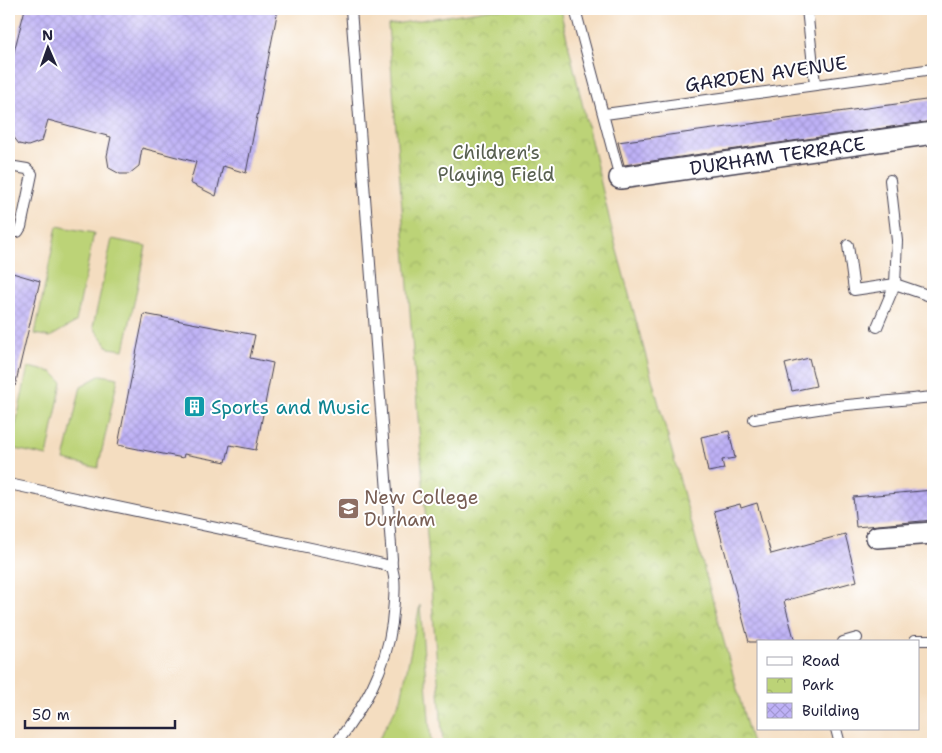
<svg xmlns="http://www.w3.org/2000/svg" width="942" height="753" font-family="'Shantell Sans',sans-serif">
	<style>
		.green { fill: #bcd377; stroke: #6f7a59 }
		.park { fill: url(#park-crowns); stroke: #6f7a59 }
		.building { fill: url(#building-cross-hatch) }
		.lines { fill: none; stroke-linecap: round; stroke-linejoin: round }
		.lane-casing { stroke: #423e4f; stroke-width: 12 }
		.street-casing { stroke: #423e4f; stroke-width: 24 }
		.lane { stroke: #fff; stroke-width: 10 }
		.street { stroke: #fff; stroke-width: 21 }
		.labels { text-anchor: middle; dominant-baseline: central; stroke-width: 4; stroke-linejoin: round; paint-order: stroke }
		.street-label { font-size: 19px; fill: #22223b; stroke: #fff }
		.park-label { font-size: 19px; fill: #586050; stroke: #fff }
		.culture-label { font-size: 19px; fill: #0d838f; stroke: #fff; text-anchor: start }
		.education-label { font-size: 19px; fill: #785e54; stroke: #fff; text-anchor: start }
	</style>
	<defs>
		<pattern id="park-crowns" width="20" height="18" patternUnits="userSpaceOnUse" patternTransform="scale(1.25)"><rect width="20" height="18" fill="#bcd377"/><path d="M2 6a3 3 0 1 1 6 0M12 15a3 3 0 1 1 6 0" fill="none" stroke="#a1b568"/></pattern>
		<pattern id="building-cross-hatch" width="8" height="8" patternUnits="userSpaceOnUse" patternTransform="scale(1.25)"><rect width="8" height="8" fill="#beb1f6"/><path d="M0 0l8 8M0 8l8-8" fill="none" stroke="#a398d4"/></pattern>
	</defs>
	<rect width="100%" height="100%" fill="#fff"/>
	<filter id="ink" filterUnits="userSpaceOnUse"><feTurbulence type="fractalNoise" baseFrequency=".02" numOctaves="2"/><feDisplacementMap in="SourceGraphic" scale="10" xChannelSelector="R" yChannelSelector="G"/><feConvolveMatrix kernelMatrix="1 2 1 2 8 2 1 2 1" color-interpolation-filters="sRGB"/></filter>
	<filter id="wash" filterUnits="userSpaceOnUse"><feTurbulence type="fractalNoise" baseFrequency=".0096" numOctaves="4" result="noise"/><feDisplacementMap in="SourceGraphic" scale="20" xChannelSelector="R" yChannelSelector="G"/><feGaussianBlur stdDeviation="1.12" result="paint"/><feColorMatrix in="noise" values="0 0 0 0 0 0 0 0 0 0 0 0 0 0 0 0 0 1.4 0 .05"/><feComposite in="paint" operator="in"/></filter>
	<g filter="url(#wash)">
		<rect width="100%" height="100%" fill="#f4ddc0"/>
		<path class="green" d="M57,226L94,233L76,322L50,337L35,334Z
			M112,239L146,246L124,350L109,348L93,327Z
			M28,367L52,372L62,382L47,456L11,448Z
			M101,375L118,378L98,468L64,460L81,386Z
			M420,605L431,744H376L401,699Z"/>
		<path class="park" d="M493,9H560L616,247L752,744H443L388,25Z"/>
		<g id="blocks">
			<path class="building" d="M25,9H278L246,173L223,166L216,196L190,183L196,162L142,148L139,166L129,174H120L109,168L107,156L111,137L48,120L42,141L28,146L19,144L9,131L12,111H9V71Z
				M933,99V121L624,165L618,142Z
				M9,272L40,281L15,386L9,385Z
				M144,314L255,335L250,358L273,363L256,450L230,445L226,462L184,454L183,458L118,445Z
				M809,358L816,386L792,391L785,364Z
				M729,431L735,458L722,460L724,469L708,472L701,437Z
				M933,490V520L856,527L853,497Z
				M757,503L771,554L845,534L857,581L784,601L795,642H749L714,511L740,504L741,508Z"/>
		</g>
	</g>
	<g filter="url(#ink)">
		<use href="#blocks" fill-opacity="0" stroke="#423e4f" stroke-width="1"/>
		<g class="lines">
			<defs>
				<path id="lane" d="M575,9L620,178
					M807,9L815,84
					M605,114L933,69
					M9,166L27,169L32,174L21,227L18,232H9
					M848,245L854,290L895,284L933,297
					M877,327L895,284L897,241L890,180
					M754,419L837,406L933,397
					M9,484L353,557L383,564L391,568
					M915,640H933
					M843,642L857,638
					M836,729L840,744
					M336,744C363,708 386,670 392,623C393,610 396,591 394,577C393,570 391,567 392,559L351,9"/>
				<g id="street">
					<path id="s1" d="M620,178L933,133"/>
					<path d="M877,537L933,533"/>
				</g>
			</defs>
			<use href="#lane" class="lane-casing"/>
			<use href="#street" class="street-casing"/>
			<use href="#lane" class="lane"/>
			<use href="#street" class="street"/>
		</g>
	</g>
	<defs>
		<symbol id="building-square" viewBox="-11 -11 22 22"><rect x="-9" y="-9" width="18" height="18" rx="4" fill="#0f9aa8" stroke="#fff"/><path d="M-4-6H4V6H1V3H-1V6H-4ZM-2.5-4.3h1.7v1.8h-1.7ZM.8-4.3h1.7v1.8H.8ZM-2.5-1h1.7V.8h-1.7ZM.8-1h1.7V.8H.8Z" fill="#fff"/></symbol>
		<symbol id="university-square" viewBox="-11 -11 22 22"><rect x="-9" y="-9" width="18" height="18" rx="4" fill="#8d6e63" stroke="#fff"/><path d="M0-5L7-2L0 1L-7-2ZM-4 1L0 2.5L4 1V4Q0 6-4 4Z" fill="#fff"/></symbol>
	</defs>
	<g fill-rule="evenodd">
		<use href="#building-square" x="182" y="394" width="25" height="25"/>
		<use href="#university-square" x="336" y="496" width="25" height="25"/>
	</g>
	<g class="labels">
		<g class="street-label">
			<text transform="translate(766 74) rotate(-8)">GARDEN AVENUE</text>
			<text stroke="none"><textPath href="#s1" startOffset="159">DURHAM TERRACE</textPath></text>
		</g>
		<g class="park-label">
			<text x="496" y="152">Children's<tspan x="496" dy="22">Playing Field</tspan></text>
		</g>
		<g class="culture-label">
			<text x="211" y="407">Sports and Music</text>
		</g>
		<g class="education-label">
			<text x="364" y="497">New College<tspan x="364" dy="22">Durham</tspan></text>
		</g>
	</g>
	<rect width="942" height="753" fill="none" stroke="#fff" stroke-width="30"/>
	<rect x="757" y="640" width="162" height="90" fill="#ffffff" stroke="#a7a7b1"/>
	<rect x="767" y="657" width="25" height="8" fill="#ffffff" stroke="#a7a7b1"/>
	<text x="802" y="666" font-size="15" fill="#22223b">Road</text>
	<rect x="767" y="678" width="25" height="15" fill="url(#park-crowns)" stroke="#a7a7b1"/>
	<text x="802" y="690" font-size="15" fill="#22223b">Park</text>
	<rect x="767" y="703" width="25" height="15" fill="url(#building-cross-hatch)" stroke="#a7a7b1"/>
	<text x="802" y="716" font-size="15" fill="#22223b">Building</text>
	<g transform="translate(48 48) rotate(358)" stroke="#ffffff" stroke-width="4" paint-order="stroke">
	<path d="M0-4L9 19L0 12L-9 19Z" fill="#22223b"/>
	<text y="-8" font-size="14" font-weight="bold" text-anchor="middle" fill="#22223b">N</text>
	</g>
	<path d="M25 720v8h150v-8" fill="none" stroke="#22223b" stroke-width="2.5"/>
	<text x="32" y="720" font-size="15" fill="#22223b" stroke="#ffffff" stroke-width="4" paint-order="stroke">50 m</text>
</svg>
